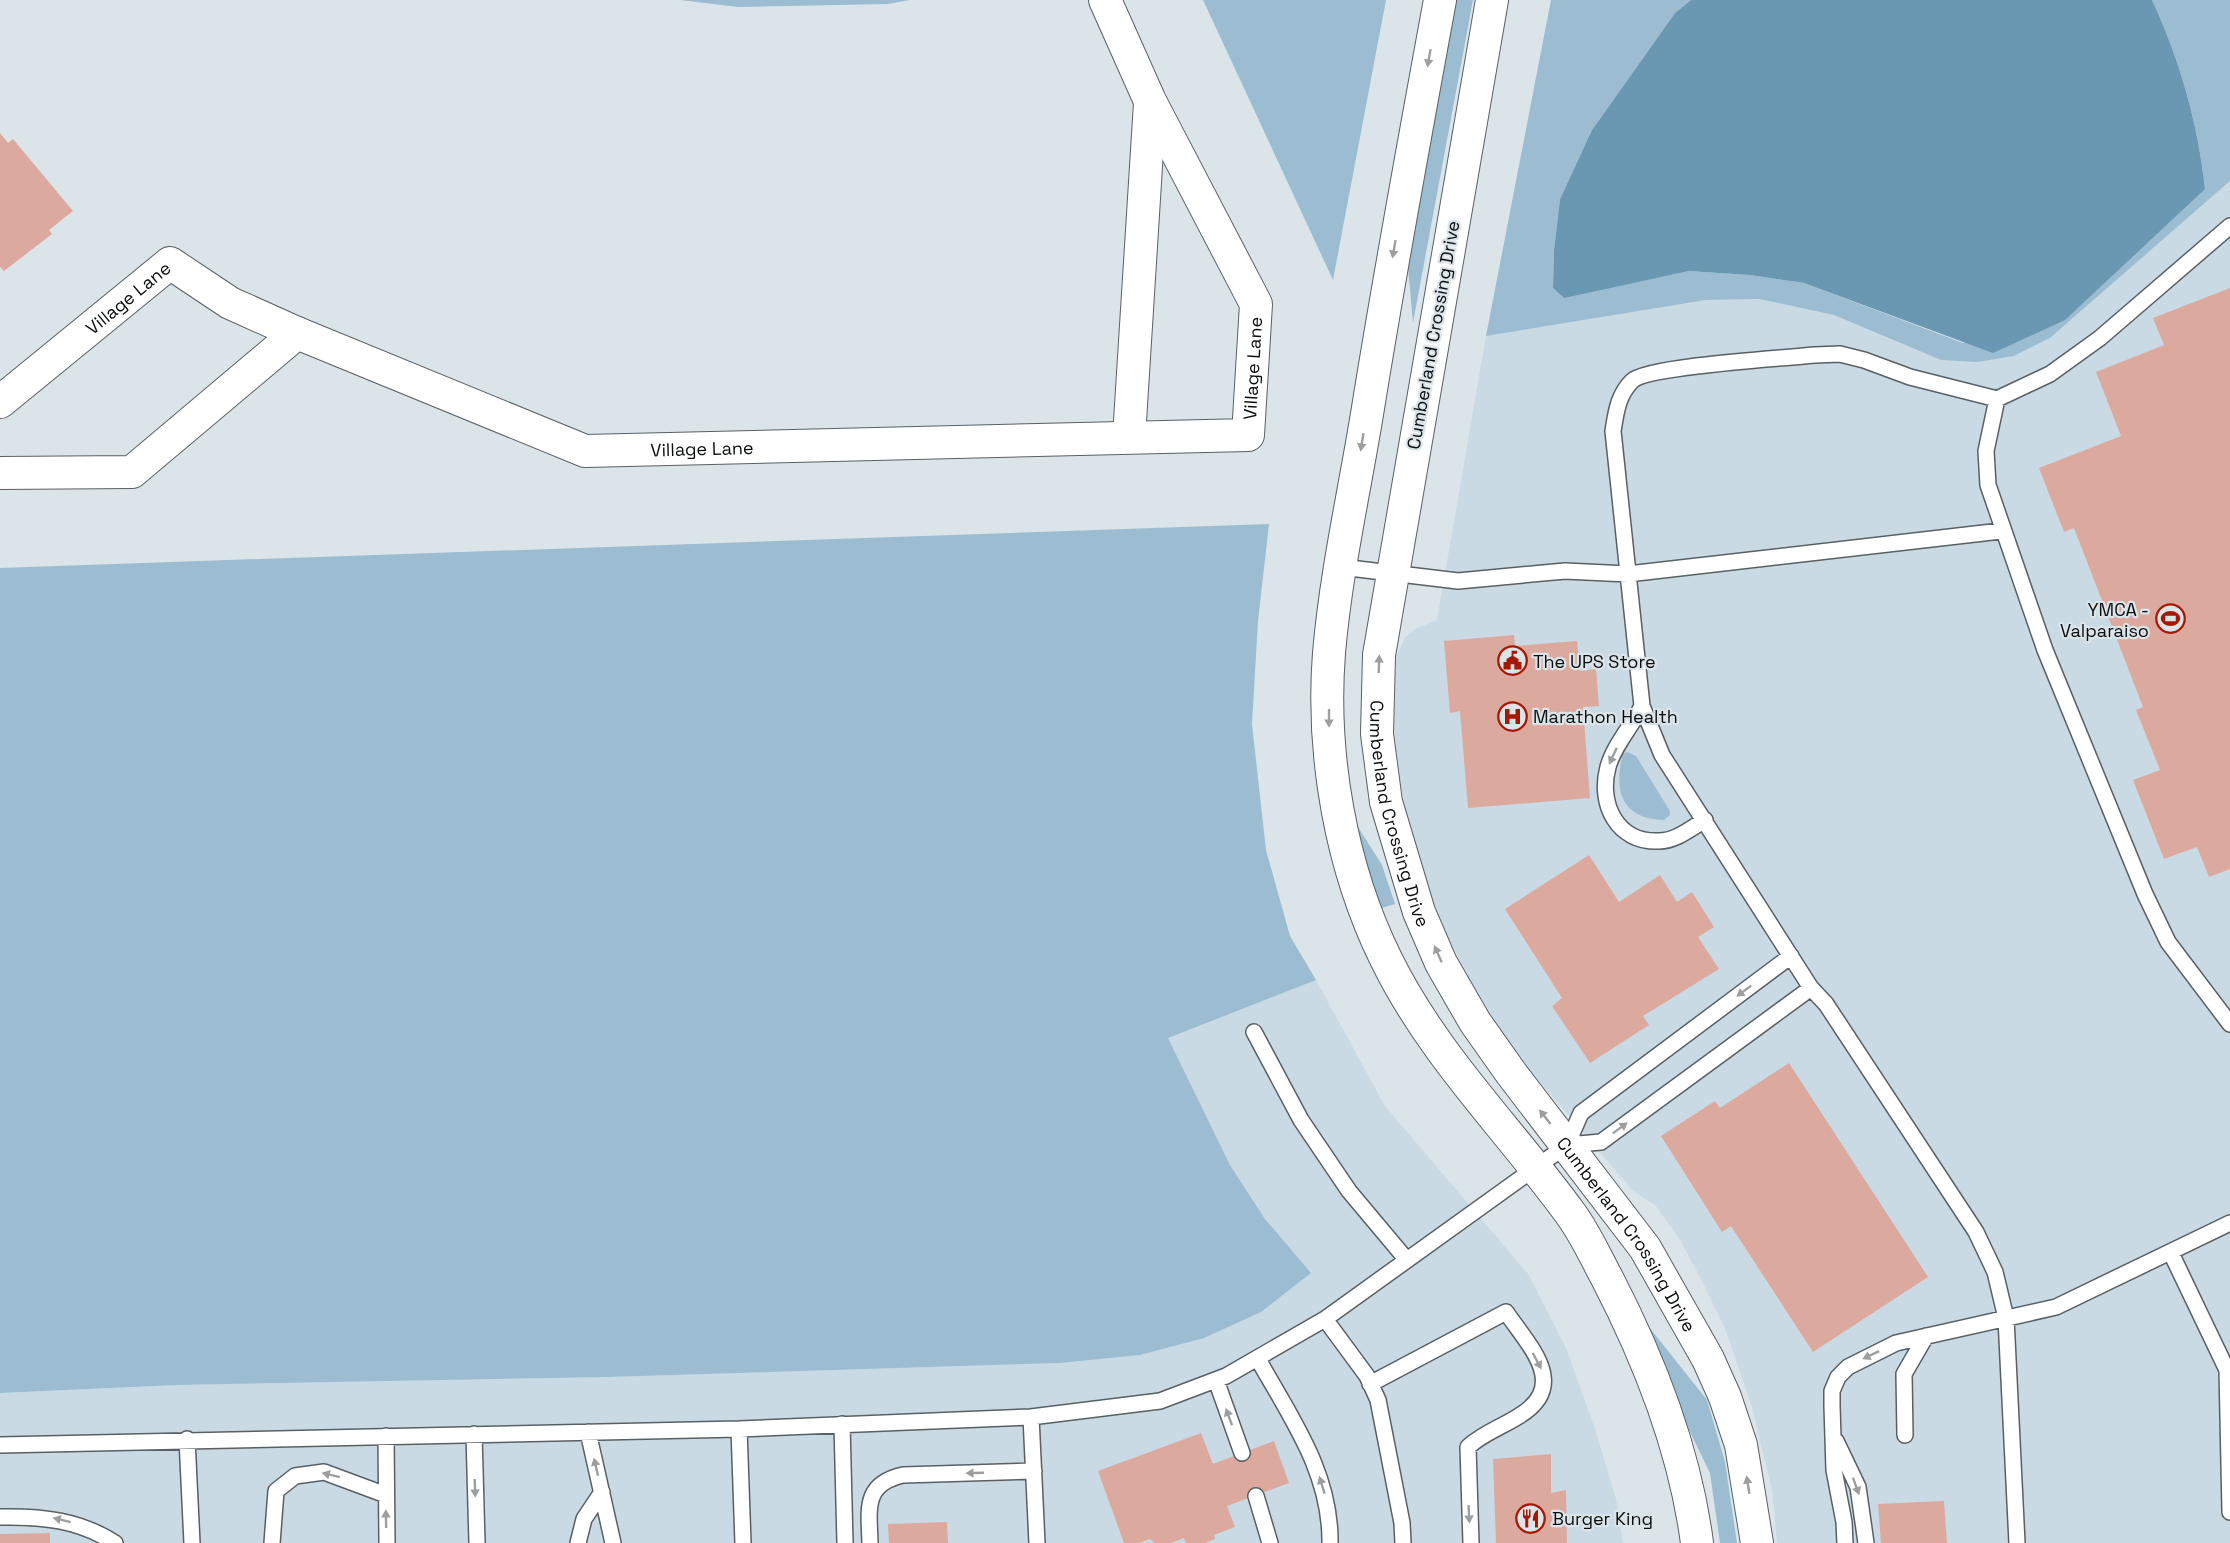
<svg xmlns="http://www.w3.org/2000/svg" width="2230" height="1543" font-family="'Space Grotesk',sans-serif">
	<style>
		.built { fill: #cadae4 }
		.green { fill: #9cbdd1 }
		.water { fill: #6a97b1 }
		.building { fill: #dca99e }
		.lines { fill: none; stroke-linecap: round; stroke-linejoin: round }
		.service-casing { stroke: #596064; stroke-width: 18 }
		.minor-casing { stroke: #596064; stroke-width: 34 }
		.service { stroke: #fff; stroke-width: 15 }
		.minor { stroke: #fff; stroke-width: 32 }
		.oneway { fill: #9d9e9f }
		.labels { text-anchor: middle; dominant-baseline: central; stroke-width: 4.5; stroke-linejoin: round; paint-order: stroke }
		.street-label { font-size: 18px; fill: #0a0d0e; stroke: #dbe4e9 }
		.poi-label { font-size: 18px; fill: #0a0d0e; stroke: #dbe4e9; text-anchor: start }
	</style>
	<rect width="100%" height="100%" fill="#dbe4e9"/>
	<path class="built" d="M2230,181V1543H1777L1772,1490L1752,1407L1726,1331L1701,1279L1680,1240L1656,1206L1632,1190L1518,1056L1479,999L1440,921L1422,876L1407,822L1397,760L1392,700L1393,665L1405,637L1415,629L1437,620L1486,336L1706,300L1759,299L1834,315L1941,360L2014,356L2050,338Z
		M1316,980L1385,1106L1529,1275L1566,1348L1594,1426L1616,1499L1623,1543H0V1393L177,1385L608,1377L1060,1363L1265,1219L1230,1165L1167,1037Z"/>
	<path class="green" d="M680,0H910L888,4L738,7Z
		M1203,0H1386L1333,280Z
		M1455,0H1473L1413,323L1408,267Z
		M1551,0H1691L1675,13L1592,130L1560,199L1554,250L1553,288L1563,297L1689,271L1750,275L1804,283L1963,343L2205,189C2198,124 2180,60 2152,0H2230V181L2050,338L2014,356L1977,362L1941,360L1834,315L1759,299L1706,300L1486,336Z
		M1269,524L1258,621L1252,724L1266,850L1290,936L1316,980L1168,1038L1230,1165L1265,1219L1311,1273L1261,1312L1204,1338L1140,1355L1060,1363L608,1377L177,1385L0,1393V568Z
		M1627,752L1636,756L1670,811V815L1664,820C1622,819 1613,791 1623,754Z
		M1356,824L1382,865L1395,904L1378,909L1372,893Z
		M1629,1288L1649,1327L1707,1400L1725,1462L1737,1543H1720L1710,1473L1676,1403Z"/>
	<path class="water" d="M1691,0H2152C2180,60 2198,124 2205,189L2065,320L1993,353L1804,283L1750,275L1689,271L1564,298L1553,288L1554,250L1560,199L1592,130L1675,13Z"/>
	<path class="building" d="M0,133L8,143L13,139L73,211L49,230L52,234L4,271L0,267Z
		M2230,288V869L2209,877L2197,847L2164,859L2133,780L2160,770L2136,710L2143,707L2074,528L2064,532L2039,468L2121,436L2096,372L2164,345L2153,318Z
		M1514,635L1515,646L1577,641L1580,671L1596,669L1599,706L1583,707L1590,798L1468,808L1460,711L1450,713L1444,641Z
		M1589,855L1619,902L1660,875L1677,902L1692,892L1714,927L1698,937L1719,969L1643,1016L1649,1025L1590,1063L1552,1006L1562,998L1505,909Z
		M1789,1063L1928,1277L1813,1352L1731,1226L1722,1232L1661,1136L1715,1101L1720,1108Z
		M1201,1433L1213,1464L1274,1441L1289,1483L1227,1506L1235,1527L1214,1535L1215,1539L1205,1543H1186L1184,1538L1171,1543H1155L1150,1539L1139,1543H1124L1098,1471Z
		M1551,1454V1493L1566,1490L1567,1543H1496L1493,1459Z
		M1944,1501L1947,1543H1881L1878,1504Z
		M947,1522L948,1543H889L888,1524Z
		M50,1533V1543H0V1534Z"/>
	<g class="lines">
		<defs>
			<path id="service" d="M1997,399L1986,451L1988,485L2045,650L2145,894L2168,942L2230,1024
				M1341,567L1458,581L1565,571L1628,574L2001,531
				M1642,706C1632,726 1614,745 1608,767C1598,804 1617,843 1659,841C1676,841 1691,828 1705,820
				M1254,1032L1301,1120L1349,1191L1406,1259
				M1567,1145L1601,1142L1811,988
				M2171,1253L2227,1370L2230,1512
				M1325,1319L1367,1376L1378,1400L1402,1523L1403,1543
				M1258,1359C1291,1418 1331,1473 1330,1543
				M1216,1380L1242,1453
				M1370,1384L1506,1312C1529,1346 1570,1385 1519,1416C1502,1427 1483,1433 1468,1447L1471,1543
				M1031,1417L1037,1543
				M842,1424L845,1543
				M739,1429L743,1543
				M588,1432L613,1543
				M474,1434L477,1543
				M1905,1435L1904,1374L1926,1336
				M386,1436L387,1543
				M187,1439L192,1543
				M1836,1441L1858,1487L1866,1543
				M0,1445L739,1429L1031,1417L1160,1401L1226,1376L1325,1319L1567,1145L1581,1113L1791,956
				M1256,1496L1270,1543
				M0,1517C42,1516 79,1520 115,1543
				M272,1543L276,1491L295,1476L324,1472L386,1495
				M578,1543L584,1519L602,1492
				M870,1543C869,1509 863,1484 903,1475L1034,1471
				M1845,1543L1844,1522L1834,1470L1832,1406V1391L1838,1377L1848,1367L1896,1343L2056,1307L2230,1223
				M2017,1543L2006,1318L1995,1272L1976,1232L1826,1004L1811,988L1662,755L1642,706L1613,431C1616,412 1618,395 1632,381C1647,366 1786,358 1815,355L1840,354L1864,360L1910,377L1997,399L2050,374L2100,338L2230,226"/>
			<g id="minor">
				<path d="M1440,0C1415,136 1390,271 1368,408C1355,489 1336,571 1329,653C1321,755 1341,868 1386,959C1433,1055 1508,1128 1570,1213C1585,1233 1595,1256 1607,1278C1650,1361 1685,1450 1697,1543"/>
				<path id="s1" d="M1492,0L1379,655L1377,734L1386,802L1419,912L1441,963L1475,1022L1511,1073L1645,1248L1708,1359L1725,1397L1741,1445L1757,1543"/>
				<path id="s2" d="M0,402L170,263L230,303L297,333"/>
				<path d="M1129,437L1150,103"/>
				<path id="s3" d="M0,473L132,472L297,333L585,451L1248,435L1256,304L1150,101L1105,0"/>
			</g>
		</defs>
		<use href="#service" class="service-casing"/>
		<use href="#minor" class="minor-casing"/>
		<use href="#service" class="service"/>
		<use href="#minor" class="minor"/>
	</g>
	<defs><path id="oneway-solid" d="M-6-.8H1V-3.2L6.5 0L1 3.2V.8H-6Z" transform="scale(1.5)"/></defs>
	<g class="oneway">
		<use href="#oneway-solid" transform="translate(1429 58) rotate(100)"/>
		<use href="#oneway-solid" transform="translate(1394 249) rotate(100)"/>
		<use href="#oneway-solid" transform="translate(1362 442) rotate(99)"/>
		<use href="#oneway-solid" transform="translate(1379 664) rotate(-88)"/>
		<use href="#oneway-solid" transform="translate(1329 718) rotate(90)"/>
		<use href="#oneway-solid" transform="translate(1613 756) rotate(115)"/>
		<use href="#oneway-solid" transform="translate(1438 954) rotate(-114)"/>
		<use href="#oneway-solid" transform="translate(1744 991) rotate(143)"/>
		<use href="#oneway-solid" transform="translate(1545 1117) rotate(-128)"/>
		<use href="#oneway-solid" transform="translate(1620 1128) rotate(-37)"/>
		<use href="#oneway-solid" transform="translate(1871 1355) rotate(154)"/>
		<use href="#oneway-solid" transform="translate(1537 1361) rotate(62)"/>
		<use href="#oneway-solid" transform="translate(1229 1417) rotate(-110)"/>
		<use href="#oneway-solid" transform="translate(596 1467) rotate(-103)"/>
		<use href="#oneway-solid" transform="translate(975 1473) rotate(178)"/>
		<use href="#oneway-solid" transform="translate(331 1475) rotate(-166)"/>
		<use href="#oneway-solid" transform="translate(1322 1485) rotate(-107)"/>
		<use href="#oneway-solid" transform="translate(1748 1485) rotate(-99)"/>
		<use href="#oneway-solid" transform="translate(1856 1486) rotate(70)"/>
		<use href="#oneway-solid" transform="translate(475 1488) rotate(88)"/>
		<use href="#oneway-solid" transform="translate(1469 1514) rotate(87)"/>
		<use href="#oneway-solid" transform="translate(386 1519) rotate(-91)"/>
		<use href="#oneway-solid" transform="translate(62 1520) rotate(-166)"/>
	</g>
	<defs>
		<symbol id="stadium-ring" viewBox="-11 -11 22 22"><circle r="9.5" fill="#dbe4e9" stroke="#a81700" stroke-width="1.5"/><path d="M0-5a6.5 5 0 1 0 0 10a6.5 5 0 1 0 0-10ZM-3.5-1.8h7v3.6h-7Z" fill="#a81700"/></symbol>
		<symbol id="civic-ring" viewBox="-11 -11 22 22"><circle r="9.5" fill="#dbe4e9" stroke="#a81700" stroke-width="1.5"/><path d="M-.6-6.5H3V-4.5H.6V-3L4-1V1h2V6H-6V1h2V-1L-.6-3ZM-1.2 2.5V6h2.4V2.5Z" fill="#a81700"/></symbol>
		<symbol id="hospital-ring" viewBox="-11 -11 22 22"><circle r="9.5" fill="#dbe4e9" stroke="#a81700" stroke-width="1.5"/><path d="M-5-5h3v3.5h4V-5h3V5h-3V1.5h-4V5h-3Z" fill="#a81700"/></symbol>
		<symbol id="restaurant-ring" viewBox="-11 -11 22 22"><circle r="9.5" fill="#dbe4e9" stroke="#a81700" stroke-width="1.5"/><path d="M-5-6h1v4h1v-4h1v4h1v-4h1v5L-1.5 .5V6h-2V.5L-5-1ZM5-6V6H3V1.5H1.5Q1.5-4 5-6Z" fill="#a81700"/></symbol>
	</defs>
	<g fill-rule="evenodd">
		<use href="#stadium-ring" x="2154" y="602" width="33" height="33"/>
		<use href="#civic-ring" x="1496" y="644" width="33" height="33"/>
		<use href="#hospital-ring" x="1496" y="700" width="33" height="33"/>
		<use href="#restaurant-ring" x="1514" y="1502" width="33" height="33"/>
	</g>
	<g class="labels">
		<g class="street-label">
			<text stroke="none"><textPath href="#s2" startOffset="165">Village Lane</textPath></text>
			<text transform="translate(1433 335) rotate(-80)">Cumberland Crossing Drive</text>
			<text stroke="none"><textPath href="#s3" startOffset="1389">Village Lane</textPath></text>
			<text stroke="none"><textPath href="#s3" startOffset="776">Village Lane</textPath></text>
			<text stroke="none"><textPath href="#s1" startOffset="826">Cumberland Crossing Drive</textPath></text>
			<text stroke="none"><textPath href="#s1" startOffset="1312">Cumberland Crossing Drive</textPath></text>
		</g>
		<g class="poi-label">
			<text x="2149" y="609" text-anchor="end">YMCA -<tspan x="2149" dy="21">Valparaiso</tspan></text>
			<text x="1533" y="661">The UPS Store</text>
			<text x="1533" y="716">Marathon Health</text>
			<text x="1552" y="1518">Burger King</text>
		</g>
	</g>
</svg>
